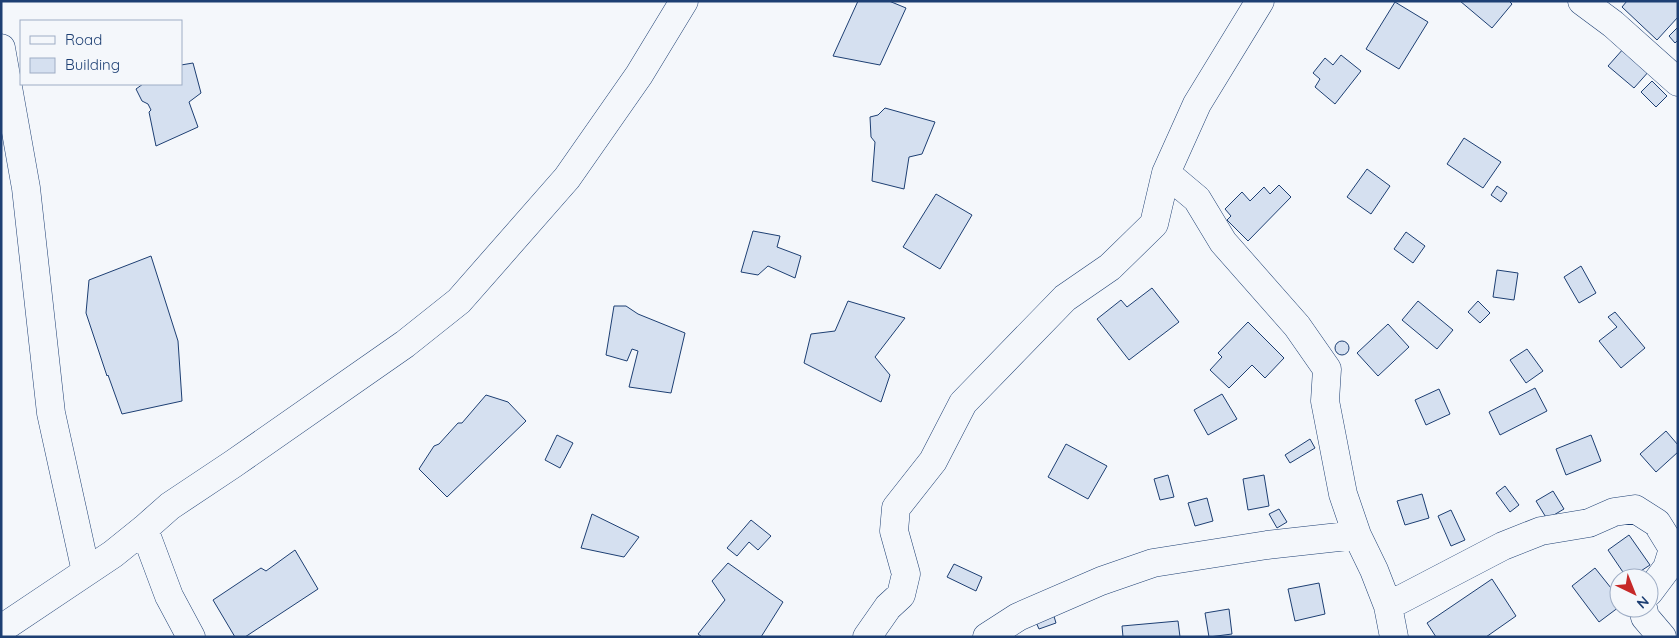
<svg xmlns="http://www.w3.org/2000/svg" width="1679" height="638" font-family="Quicksand,sans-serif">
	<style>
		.building { fill: #d5e0f0; stroke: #1d3f73 }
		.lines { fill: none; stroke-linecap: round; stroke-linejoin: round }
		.minor-casing { stroke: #1d3f73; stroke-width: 29 }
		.minor { stroke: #f4f7fb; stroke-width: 28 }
	</style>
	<rect width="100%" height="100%" fill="#f4f7fb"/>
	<path class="building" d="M858,1H889L906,8L880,65L833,56Z
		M1460,1H1509L1512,4L1492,28Z
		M1627,1H1678V17L1657,40L1622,7Z
		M1395,2L1428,22L1399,69L1366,49Z
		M1678,27V40L1675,43L1669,36Z
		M1624,48L1650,70L1634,88L1608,66Z
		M1341,55L1361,71L1335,104L1315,87L1320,79L1313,73L1325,58L1333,65Z
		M193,63L201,93L189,102L198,127L156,146L149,112L151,110L148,104L142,101L136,89L143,84H181V65Z
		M1652,81L1667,96L1656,107L1641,92Z
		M885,108L935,122L922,154L909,157L904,189L872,181L875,142L871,137L870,117L878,115Z
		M1464,138L1501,162L1483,188L1447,164Z
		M1367,169L1390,186L1371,214L1347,197Z
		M1279,185L1291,197L1248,241L1227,220L1231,216L1225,209L1242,192L1250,201L1264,187L1270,194Z
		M1497,186L1507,193L1501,202L1491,195Z
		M936,194L972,215L940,269L903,247Z
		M753,231L780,236L777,247L801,256L795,278L768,266L758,275L741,272Z
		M1406,232L1425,246L1413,263L1394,249Z
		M151,256L178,341L182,401L122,414L108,375L107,376L86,313L89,280Z
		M1581,266L1596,293L1579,303L1564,277Z
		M1497,270L1518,273L1514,300L1493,297Z
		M1152,288L1179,322L1129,360L1097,319L1121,300L1127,307Z
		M848,301L905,318L875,357L890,375L881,402L804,363L811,334L835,331Z
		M1418,301L1453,330L1437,349L1402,320Z
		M1478,301L1490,313L1480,323L1468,312Z
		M614,306H626L638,314L685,333L671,393L629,387L638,351L632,349L627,361L606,355Z
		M1615,312L1645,348L1621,368L1599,341L1617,327L1608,317Z
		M1248,322L1284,358L1265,378L1252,365L1229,388L1210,370L1222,357L1218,353Z
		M1388,324L1409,347L1378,376L1357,353Z
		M1335 348a7 7 0 1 1 14 0a7 7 0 1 1-14 0Z
		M1527,349L1543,371L1526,383L1510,360Z
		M1535,388L1547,411L1500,435L1489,412Z
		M1439,389L1450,414L1426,425L1415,400Z
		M1222,394L1237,419L1208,435L1194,410Z
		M486,395L508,402L526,421L447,497L419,469L434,446L439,444L458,423H462Z
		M1666,431L1678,445V452L1656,472L1640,454Z
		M557,435L573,443L560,468L545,460Z
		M1591,435L1601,461L1566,475L1556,449Z
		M1310,439L1315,448L1290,463L1285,455Z
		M1066,444L1107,466L1088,499L1048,477Z
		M1168,475L1174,497L1160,500L1154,479Z
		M1264,475L1269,506L1248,510L1243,479Z
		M1505,486L1519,505L1510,512L1496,493Z
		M1553,491L1564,509L1547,519L1536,501Z
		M1422,494L1429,518L1405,525L1397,501Z
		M1207,498L1213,521L1195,526L1188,503Z
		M1279,509L1287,522L1277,528L1269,514Z
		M1451,510L1465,540L1451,546L1438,516Z
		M592,514L639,537L624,557L581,548Z
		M751,520L771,536L758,550L749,542L737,556L727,548Z
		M1629,535L1650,565L1630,578H1627L1608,550Z
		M295,550L318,589L245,637H235L213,600L261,568L266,571Z
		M728,563L783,602L761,637H702L698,634L725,600L712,581Z
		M954,564L982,577L976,591L947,577Z
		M1595,568L1619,598V607L1599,622L1572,586Z
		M1492,579L1516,616L1486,637H1436L1427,623Z
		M1319,583L1325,614L1295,621L1288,589Z
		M1229,609L1232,634L1209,637L1205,613Z
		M1053,613L1056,623L1039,629L1035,620Z
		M1178,621L1180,637H1123L1122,626Z"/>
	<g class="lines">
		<defs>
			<path id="minor" d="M1582,1L1613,24L1678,82
				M1,48L26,188L51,413L86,572
				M1166,173L1197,199L1223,242L1297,326L1327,369L1325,401L1343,494L1357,535L1374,570L1388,606L1394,637
				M144,529L169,596L191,637
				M1649,592L1667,568L1673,549L1678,544
				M1388,606L1503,546L1541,531L1589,523L1614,512L1635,509L1657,523L1673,549
				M1643,608L1645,617L1662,637
				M1,629L113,554L144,529L170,506L233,464L405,344L459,301L567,178L639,75L684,1
				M867,637L888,607L901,595L906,574L894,531L896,508L933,461L963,403L1065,298L1110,267L1154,224L1166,173L1197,104L1260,1
				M987,637L1018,617L1101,581L1153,563L1267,545L1357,535"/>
		</defs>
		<use href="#minor" class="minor-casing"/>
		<use href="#minor" class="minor"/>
	</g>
	<rect width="1679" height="638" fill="none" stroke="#1d3f73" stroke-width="5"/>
	<rect x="20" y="20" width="162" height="65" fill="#f4f7fb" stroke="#9eadc5"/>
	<rect x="30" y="36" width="25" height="8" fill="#f4f7fb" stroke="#9eadc5"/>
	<text x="65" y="45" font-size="15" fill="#1d3f73">Road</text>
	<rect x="30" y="58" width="25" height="15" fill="#d5e0f0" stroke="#9eadc5"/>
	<text x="65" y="70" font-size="15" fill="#1d3f73">Building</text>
	<g transform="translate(1634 593) rotate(137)"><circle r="24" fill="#f4f7fb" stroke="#9eadc5"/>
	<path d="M0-4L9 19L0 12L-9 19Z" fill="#c62828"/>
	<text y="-8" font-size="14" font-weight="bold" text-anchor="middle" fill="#1d3f73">N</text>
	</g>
</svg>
